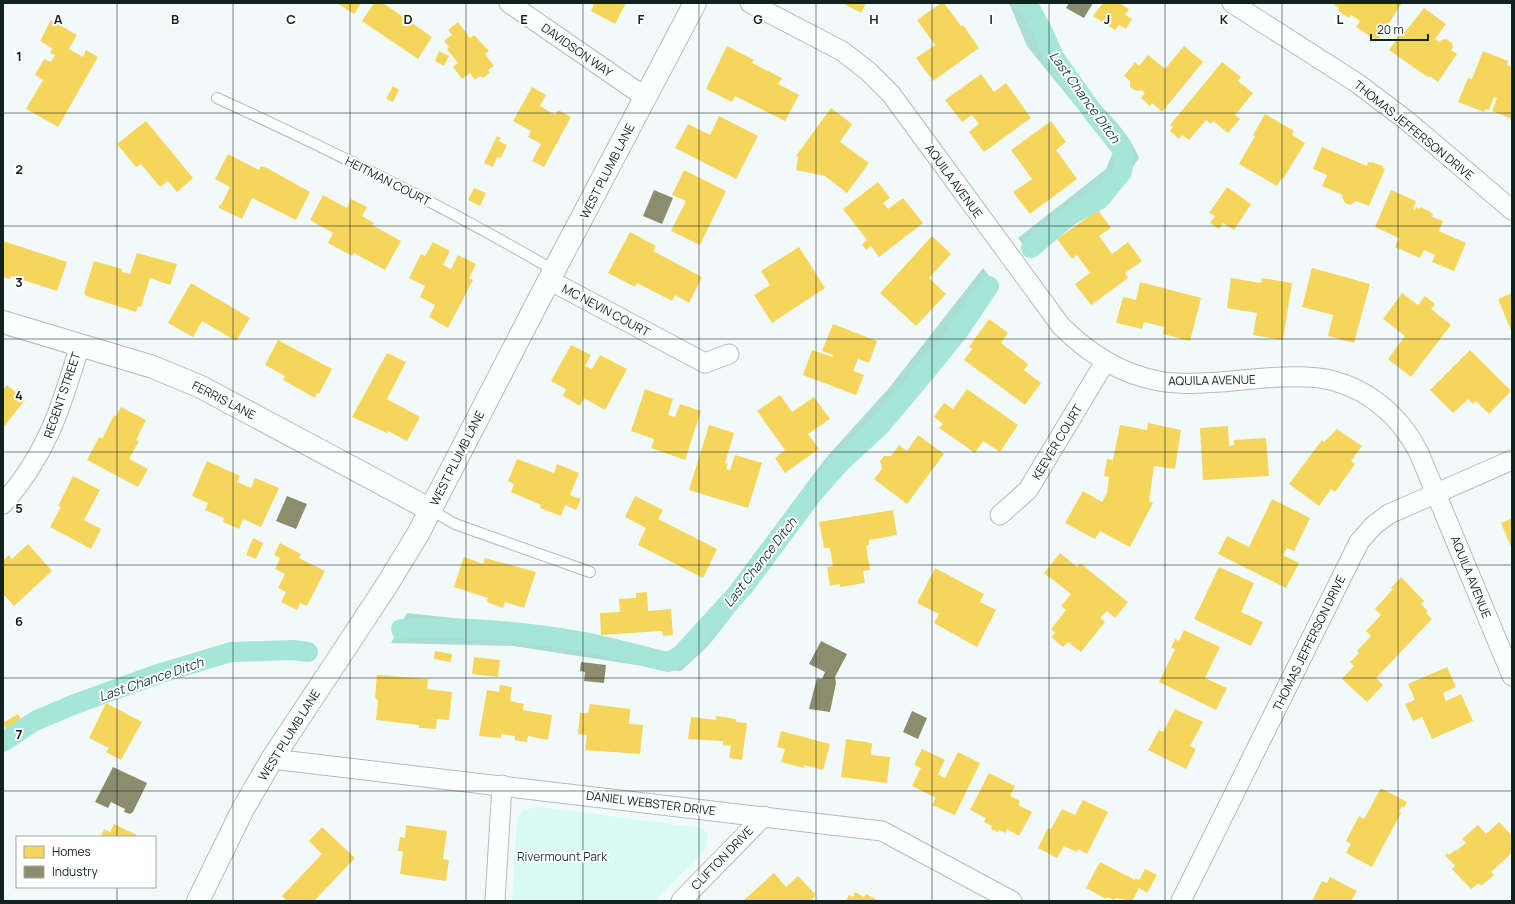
<svg xmlns="http://www.w3.org/2000/svg" width="1515" height="904" font-family="Manrope,sans-serif">
	<style>
		.green { fill: #d8faf2 }
		.forest { fill: #aaded4 }
		.homes { fill: #f6d55c }
		.industry { fill: #8c8c6e }
		.lines { fill: none; stroke-linecap: round; stroke-linejoin: round }
		.canal { stroke: #a6e6d9; stroke-width: 20 }
		.lane-casing { stroke: #b1bcba; stroke-width: 12 }
		.street-casing { stroke: #b1bcba; stroke-width: 21 }
		.secondary-casing { stroke: #b1bcba; stroke-width: 24 }
		.lane { stroke: #fdfefe; stroke-width: 10 }
		.street { stroke: #fdfefe; stroke-width: 19 }
		.secondary { stroke: #fdfefe; stroke-width: 22 }
		.grid { fill: none; stroke: #12221e; stroke-width: 1; stroke-opacity: 0.55 }
		.labels { text-anchor: middle; dominant-baseline: central; stroke-width: 4; stroke-linejoin: round; paint-order: stroke }
		.street-label { font-size: 12px; fill: #12221e; stroke: #fff }
		.park-label { font-size: 12px; fill: #123b34; stroke: #fff }
		.water-label { font-size: 13px; font-style: italic; fill: #123c34; stroke: #fff }
		.grid-label { font-size: 13px; text-anchor: middle; font-weight: bold; fill: #12221e; stroke: #fff; stroke-width: 4; stroke-linejoin: round; paint-order: stroke }
	</style>
	<rect width="100%" height="100%" fill="#f1faf8"/>
	<path class="green" d="M539,807L702,828L708,834L707,845L702,853L655,901H512L517,819L523,810Z"/>
	<path class="forest" d="M1009,3H1030C1044,30 1058,55 1077,79C1098,105 1127,127 1139,158L1113,196L1031,256L1018,238L1106,169L1113,152L1027,46Z
		M983,268L996,285L938,364L880,433L834,481L791,533L744,600L709,645L681,671L668,670L514,646L391,643L407,613L520,625L666,658L681,647L719,601L825,459L889,388Z"/>
	<path class="homes" d="M337,3H361L354,14Z
		M374,3H383L432,37L418,59L362,21Z
		M591,3H626L615,24L591,11L594,5Z
		M842,3H866L861,13Z
		M941,3H944L961,26L963,25L979,48L933,81L916,58L935,45L917,20Z
		M1103,3H1119L1129,9L1125,15L1132,19L1126,29L1119,25L1115,30L1093,16Z
		M1332,3H1402L1377,41L1356,27L1360,21L1351,15L1349,18L1338,11L1339,8Z
		M1424,8L1446,24L1435,39L1440,42L1441,40L1446,39L1452,43L1453,48L1451,50L1457,54L1438,82L1430,76L1429,78L1389,50L1403,31L1405,32Z
		M51,20L77,35L69,49L83,57L86,50L98,57L58,127L26,109L43,80L35,75L44,59L51,62L55,55L50,53L52,48L40,41Z
		M458,22L470,38L474,35L489,51L485,54L494,66L488,70L490,73L483,78L480,76L475,80L470,73L462,79L453,67L458,63L447,49L449,47L444,41L452,35L448,30Z
		M727,46L754,60L752,63L782,78L778,84L799,95L785,121L735,96L732,102L706,89Z
		M1184,46L1203,62L1162,112L1152,103L1150,106L1141,98L1145,93L1141,90L1136,91L1130,87V81L1124,76L1135,62L1139,66L1148,55L1165,69Z
		M439,51L449,56L444,66L435,61Z
		M1483,51L1508,61L1507,65L1512,67V119L1492,111L1497,98L1494,97L1489,110L1486,109L1484,112L1458,102L1468,78L1472,79Z
		M1222,62L1241,77L1238,81L1253,93L1235,115L1240,119L1228,133L1213,121L1211,124L1206,120L1189,140L1182,135L1179,139L1170,131L1173,127L1170,125Z
		M981,74L994,92L1006,83L1031,118L984,152L969,132L979,124L972,115L962,122L945,100Z
		M393,86L399,90L393,102L386,99Z
		M532,87L546,95L540,106L555,115L558,110L571,117L544,167L532,161L541,144L528,137L531,131L513,121Z
		M831,108L852,124L840,142L869,163L847,193L825,176L796,170L798,157L796,156Z
		M1265,114L1294,131L1292,135L1305,143L1283,179L1282,178L1277,186L1239,164L1255,136L1253,135Z
		M719,116L758,136L736,179L675,148L688,124L710,135Z
		M146,121L193,178L177,192L168,181L160,187L141,164L136,167L117,144Z
		M1051,121L1066,142L1056,150L1077,179L1030,214L1013,192L1032,179L1011,150Z
		M497,136L501,138L499,141L507,145L501,158L497,157L493,167L484,163Z
		M1322,147L1367,166L1368,162L1371,163L1372,162L1383,166L1382,168L1385,169L1369,206L1356,201L1350,205L1345,203L1342,197L1343,195L1322,186L1327,175L1313,169Z
		M228,154L259,170L261,166L267,168L310,192L296,220L252,198L242,219L219,208V205H221L230,187L215,179Z
		M684,170L726,191L700,245L671,231L686,201L672,195Z
		M878,182L890,198L883,203L888,209L903,198L923,223L879,257L871,246L866,250L862,244L867,240L843,209Z
		M1227,187L1251,204L1234,230L1223,223L1219,229L1210,223L1215,216L1209,213Z
		M474,188L486,193L480,206L468,200Z
		M1391,190L1416,201L1413,209L1415,210L1416,207L1420,209V207L1431,212L1430,213L1433,214L1432,217L1443,221L1439,231L1466,243L1454,271L1432,262L1435,255L1424,250L1420,258L1395,247L1399,238L1375,227Z
		M323,195L347,208L351,199L367,207L362,216L374,223L372,225L401,241L385,270L354,253L352,256L328,243L333,233L310,220Z
		M1098,210L1111,228L1099,236L1112,254L1128,242L1142,261L1125,273L1128,278L1091,305L1075,284L1090,273L1077,255L1072,259L1057,239Z
		M630,232L656,246L653,251L702,277L689,303L675,295L672,301L637,283L635,287L608,273Z
		M932,236L951,254L929,278L946,294L916,326L880,293Z
		M3,241L67,262L57,291L11,276L10,279L3,277Z
		M433,242L450,251L443,265L451,269L458,255L476,264L469,278L473,280L448,328L429,317L435,305L420,297L425,286L409,278L421,254L425,256Z
		M799,247L825,288L772,323L754,295L770,285L761,271Z
		M137,253L177,264L170,285L150,278L141,307L138,306L136,312L86,296L84,293L94,261L122,269V272L130,274Z
		M1312,268L1370,284L1354,343L1328,336L1333,315L1302,307Z
		M1231,278L1261,283L1262,278L1292,283L1283,340L1253,335L1257,313L1227,308Z
		M1140,282L1201,298L1190,341L1163,334L1164,327L1144,322L1142,329L1116,323L1123,297L1136,300Z
		M191,283L250,318L236,341L202,321L193,337L168,323Z
		M1402,293L1418,305L1425,296L1435,304L1431,309L1451,325L1411,377L1388,359L1405,336L1383,319Z
		M1512,293V333L1498,299Z
		M989,319L1008,333L1001,343L1028,364L1024,370L1041,383L1025,405L964,360L972,349L969,347Z
		M833,324L877,341L869,363L858,359L853,371L864,375L856,395L803,375L812,350L832,357L833,355L822,351Z
		M278,340L332,369L319,394L317,393L315,398L283,380L285,376L265,365Z
		M571,345L591,355L585,366L592,369L600,355L627,369L605,410L584,398L580,406L563,396L566,389L551,381Z
		M1470,350L1511,391L1489,414L1476,401L1473,404L1468,399L1453,413L1430,390Z
		M387,353L406,362L387,399L420,417L407,441L388,431L387,433L352,417Z
		M7,385L25,400L3,428V390Z
		M645,389L673,399L668,415L675,417L680,404L701,411L685,460L651,448L654,439L631,431Z
		M967,389L1018,425L1000,452L983,441L975,453L939,428L943,424L934,417L944,403L953,409Z
		M780,395L792,412L814,397L830,419L808,434L819,449L785,473L775,458L785,450L757,411Z
		M121,407L146,420L136,440L139,441L129,459L148,469L138,487L87,460L99,437L102,439L114,415L116,416Z
		M1148,423L1181,430L1175,469L1154,466L1149,501L1153,503L1130,547L1100,531L1095,539L1065,523L1083,491L1102,502L1107,493L1109,477L1104,476L1107,459L1113,460L1120,425L1147,430Z
		M709,425L734,433L725,463L728,464L726,469L730,470L735,455L762,463L748,508L689,490Z
		M1228,426L1229,446L1234,445V440L1266,438L1269,476L1203,480L1200,428Z
		M1337,429L1362,446L1351,461L1355,464L1335,492L1331,489L1319,506L1289,484L1322,440L1324,442Z
		M918,435L944,454L907,504L874,479L882,469L880,461L884,456H891L899,445L907,451Z
		M517,459L554,473L557,464L579,473L570,495L581,499L576,510L565,505L561,516L540,508L541,505L511,492L514,484L508,481Z
		M207,461L240,476L237,482L251,488L255,478L279,488L261,527L243,519L239,529L223,522L224,518L205,510L208,503L192,496Z
		M73,476L100,490L84,520L101,529L91,549L50,527L61,507L58,506Z
		M635,496L663,510L658,519L717,549L703,578L638,545L646,528L625,517Z
		M1272,499L1310,518L1294,551L1287,548L1283,555L1299,563L1286,588L1218,554L1227,536L1249,547Z
		M893,510L897,535L869,540V545L866,546L870,570L863,571L865,583L840,587V584L830,586L827,567L833,566L830,548H824L819,522Z
		M1512,518V549L1501,523Z
		M253,538L263,543L256,559L246,555Z
		M280,543L301,554L299,558L325,571L307,606L300,603L297,610L281,602L286,592L278,588L285,574L275,569L280,558L274,555Z
		M28,544L52,571L14,606L3,594V561L9,555L12,559Z
		M1060,553L1077,567L1080,563L1128,602L1115,618L1107,611L1100,618L1105,622L1081,652L1068,642L1063,647L1051,637L1055,633L1051,629L1066,610L1061,606L1071,594L1044,573Z
		M464,557L483,564L485,558L536,572L524,608L505,602L503,608L487,602L488,598L454,587Z
		M1219,567L1254,583L1241,612L1263,622L1251,646L1194,619Z
		M935,568L984,594L980,602L996,610L977,647L934,623L939,614L917,603Z
		M1401,577L1424,601L1421,604L1428,611L1426,613L1432,619L1376,678L1383,685L1367,702L1342,679L1354,666L1350,662L1359,653L1357,651L1371,636L1366,631L1381,615L1375,609L1393,589L1391,588Z
		M647,592L648,611L671,609L673,635L663,636L662,631L601,635L600,613L620,612L619,599L636,598V593Z
		M1184,630L1220,647L1205,678L1227,688L1216,710L1159,682L1175,649L1171,648L1175,639L1179,641Z
		M435,651L452,654L451,662L434,659Z
		M474,657L500,660L498,677L472,674Z
		M1447,667L1456,687L1443,693L1446,701L1461,694L1473,721L1432,739L1422,717L1413,721L1405,704L1415,700L1408,684Z
		M377,675L428,679L427,689L452,692L449,720L437,719L436,729L419,728V725L376,720L378,701L375,697Z
		M500,685L512,687L510,701L524,704L523,710L552,715L548,740L528,736L527,742L514,740L515,736L501,734V738L479,736L487,690L499,692Z
		M106,703L142,722L121,760L106,752L109,748L89,738Z
		M590,704L630,709L629,724L643,725L640,754L585,750L587,735L578,734L580,713H588Z
		M1175,709L1203,722L1190,746L1196,749L1186,769L1148,750L1159,730L1163,732Z
		M18,714L23,723L8,732L3,723Z
		M716,716L736,719V722L747,723L742,760L729,758L731,746L723,745V741L688,739L691,717L716,720Z
		M781,731L830,744L823,770L804,765V768L781,762L785,749L777,747Z
		M846,739L872,743L871,755L890,757L887,783L841,777Z
		M922,749L945,760L938,774L945,778L958,752L980,763L955,815L932,805L936,798L912,786L921,768L914,765Z
		M989,773L1015,786L1010,796L1020,801L1018,805L1032,812L1019,836L1007,829L1006,833L999,830L998,832L991,829L992,826L984,822L986,818L970,810Z
		M1381,788L1407,802L1404,808L1402,806L1399,812L1401,813L1372,867L1346,853L1351,844L1346,841L1359,816L1364,819Z
		M1083,800L1108,812L1087,854L1078,849L1077,852L1064,846L1057,858L1038,848L1048,828L1051,829L1062,809L1075,815Z
		M1499,822L1512,836V853L1491,872L1494,875L1481,886L1479,883L1471,889L1452,869L1455,866L1445,855L1448,853L1449,855L1455,850L1456,851L1466,843L1462,839L1478,825L1486,834Z
		M114,824L137,835L136,837H101L104,829L110,832Z
		M406,825L447,831L443,859L449,860L446,881L400,874L403,851H398L400,837L405,838Z
		M322,827L355,858L314,901H287L282,896L322,854L309,841Z
		M1100,862L1135,880V878L1139,880L1145,869L1157,875L1147,893L1139,888L1132,901L1116,898L1114,900L1107,897L1106,899L1086,888Z
		M774,873L786,887L798,876L816,895L810,901H743Z
		M1330,877L1357,891L1351,901H1312L1322,881L1327,883Z
		M855,892L864,897L866,894L876,899L875,901H846L849,895L853,897Z"/>
	<path class="industry" d="M1069,3H1093L1084,18L1066,8Z
		M654,190L673,198L662,224L643,216Z
		M287,496L307,504L296,529L276,521Z
		M821,641L847,654L835,677L836,683L830,712L809,709L817,678L822,679L825,672L809,664Z
		M581,662L606,665L604,683L584,681L585,672L580,671Z
		M912,711L927,718L918,739L903,732Z
		M113,767L147,783L133,812L130,814L124,812L125,809L111,802L108,808L95,802Z"/>
	<g class="lines">
		<path class="canal" d="M1027,3L1043,32L1054,57L1095,115L1122,149L1124,159L1122,172L1100,199L1069,216L1031,248
			M401,629C463,626 524,631 584,642C612,647 640,656 668,662L681,655L745,585L811,496L841,462L879,427L917,382L958,332L989,286
			M3,742L35,721L75,704L158,674L231,652L293,650L308,652"/>
		<defs>
			<path id="lane" d="M217,98C333,151 446,207 555,271
				M431,510L455,524L590,572"/>
			<path id="street" d="M509,3L645,97
				M750,3L842,51L869,72L891,94L1061,326C1089,354 1120,374 1159,381C1179,385 1200,383 1220,382C1248,380 1279,375 1307,377C1357,379 1397,410 1419,453L1512,676
				M1232,3L1357,83L1406,120L1512,210
				M549,280L705,363L729,354
				M3,504C47,454 61,408 80,345
				M1000,515L1028,490L1105,362
				M272,759L882,831L1012,901
				M495,901L502,785
				M681,901L764,816
				M1181,901L1359,542L1373,526L1389,514L1512,460"/>
			<path id="secondary" d="M3,322L153,367L201,387L431,510
				M198,901L243,809L272,759L385,588L418,534L549,280L695,3"/>
		</defs>
		<use href="#lane" class="lane-casing"/>
		<use href="#street" class="street-casing"/>
		<use href="#secondary" class="secondary-casing"/>
		<use href="#lane" class="lane"/>
		<use href="#street" class="street"/>
		<use href="#secondary" class="secondary"/>
	</g>
	<path class="grid" d="M117,3V837M233,3V901M350,3V901M466,3V901M583,3V901M699,3V901M816,3V901M932,3V901M1049,3V901M1165,3V901M1282,3V901M1398,3V901M3,113H1512M3,226H1512M3,339H1512M3,452H1512M3,565H1512M3,678H1512M3,791H1512M117,887V901"/>
	<g class="labels">
		<g class="street-label">
			<text transform="translate(577 50) rotate(35)">DAVIDSON WAY</text>
			<text transform="translate(1414 130) rotate(39)">THOMAS JEFFERSON DRIVE</text>
			<text transform="translate(607 171) rotate(-63)">WEST PLUMB LANE</text>
			<text transform="translate(388 181) rotate(27)">HEITMAN COURT</text>
			<text transform="translate(954 181) rotate(54)">AQUILA AVENUE</text>
			<text transform="translate(606 310) rotate(28)">MC NEVIN COURT</text>
			<text transform="translate(1212 380) rotate(-1)">AQUILA AVENUE</text>
			<text transform="translate(62 395) rotate(-71)">REGENT STREET</text>
			<text transform="translate(224 400) rotate(27)">FERRIS LANE</text>
			<text transform="translate(1057 442) rotate(-59)">KEEVER COURT</text>
			<text transform="translate(457 458) rotate(-63)">WEST PLUMB LANE</text>
			<text transform="translate(1471 577) rotate(68)">AQUILA AVENUE</text>
			<text transform="translate(1309 643) rotate(-64)">THOMAS JEFFERSON DRIVE</text>
			<text transform="translate(289 735) rotate(-58)">WEST PLUMB LANE</text>
			<text transform="translate(651 803) rotate(7)">DANIEL WEBSTER DRIVE</text>
			<text transform="translate(722 858) rotate(-46)">CLIFTON DRIVE</text>
		</g>
		<g class="park-label">
			<text x="562" y="856">Rivermount Park</text>
		</g>
		<g class="water-label">
			<text transform="translate(1085 97) rotate(54)">Last Chance Ditch</text>
			<text transform="translate(760 562) rotate(-52)">Last Chance Ditch</text>
			<text transform="translate(151 679) rotate(-19)">Last Chance Ditch</text>
		</g>
	</g>
	<g class="grid-label">
		<text x="58" y="24">A</text>
		<text x="175" y="24">B</text>
		<text x="291" y="24">C</text>
		<text x="408" y="24">D</text>
		<text x="524" y="24">E</text>
		<text x="641" y="24">F</text>
		<text x="758" y="24">G</text>
		<text x="874" y="24">H</text>
		<text x="991" y="24">I</text>
		<text x="1107" y="24">J</text>
		<text x="1224" y="24">K</text>
		<text x="1340" y="24">L</text>
		<text x="19" y="61">1</text>
		<text x="19" y="174">2</text>
		<text x="19" y="287">3</text>
		<text x="19" y="400">4</text>
		<text x="19" y="513">5</text>
		<text x="19" y="626">6</text>
		<text x="19" y="739">7</text>
	</g>
	<rect width="1515" height="904" fill="none" stroke="#12221e" stroke-width="8"/>
	<rect x="16" y="836" width="140" height="52" fill="#ffffff" stroke="#a0a7a5"/>
	<rect x="24" y="846" width="20" height="12" fill="#f6d55c" stroke="#a0a7a5"/>
	<text x="52" y="856" font-size="12" fill="#12221e">Homes</text>
	<rect x="24" y="866" width="20" height="12" fill="#8c8c6e" stroke="#a0a7a5"/>
	<text x="52" y="876" font-size="12" fill="#12221e">Industry</text>
	<path d="M1371 34v6h57v-6" fill="none" stroke="#12221e" stroke-width="2"/>
	<text x="1377" y="34" font-size="12" fill="#12221e" stroke="#ffffff" stroke-width="3" paint-order="stroke">20 m</text>
</svg>
